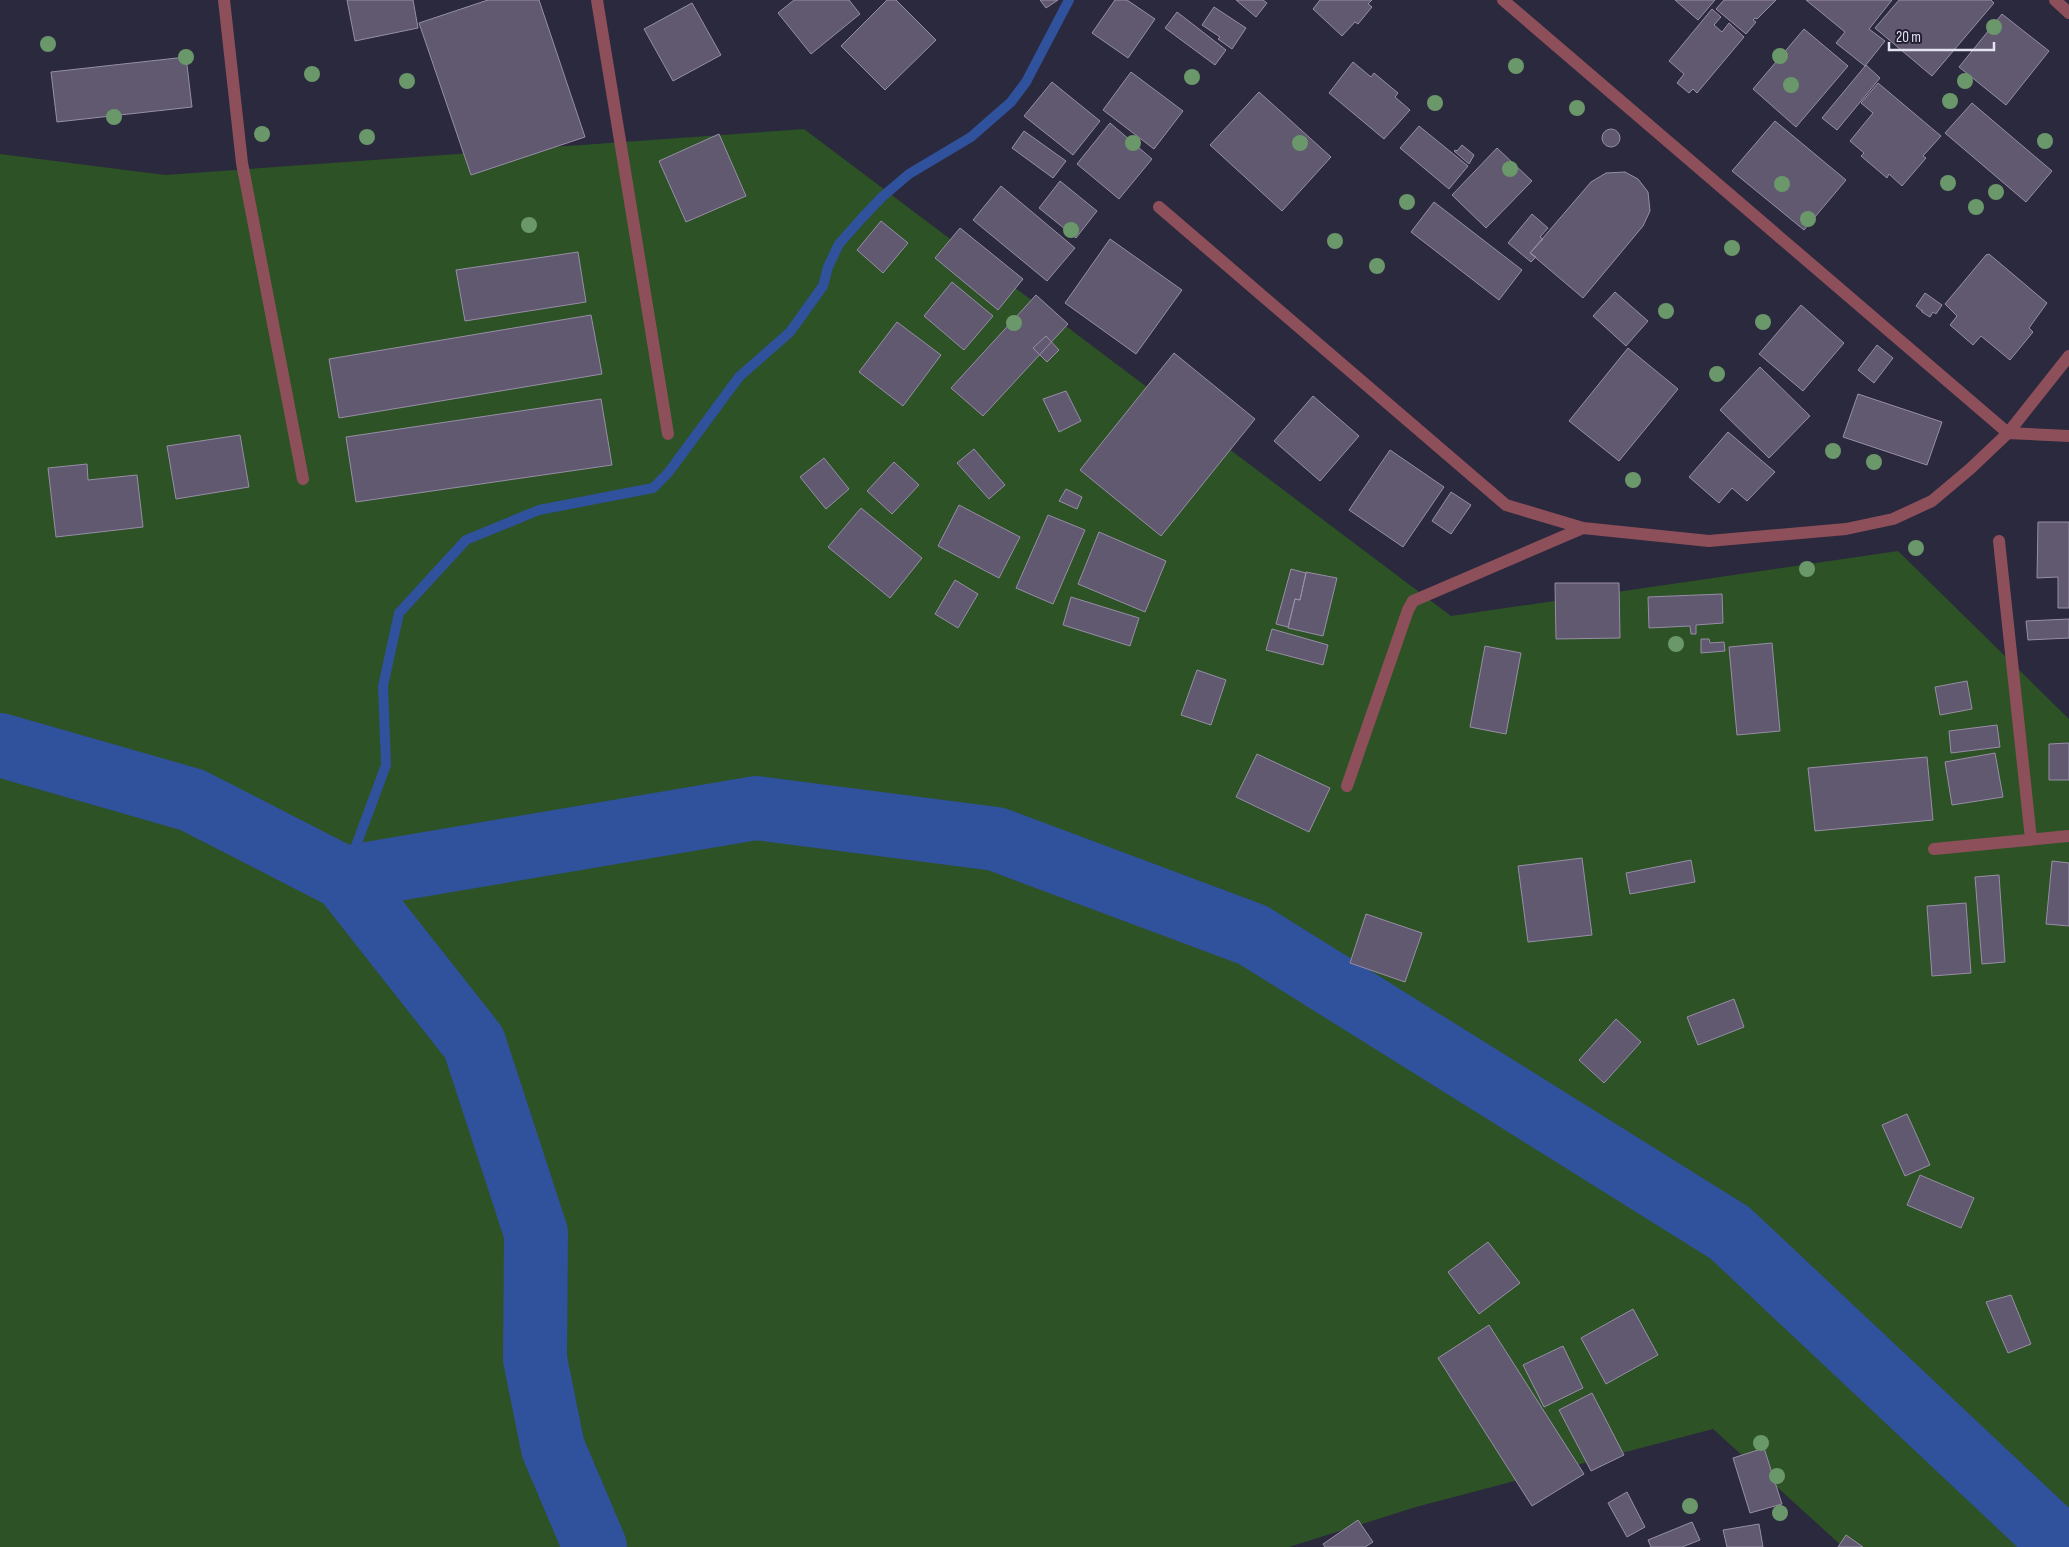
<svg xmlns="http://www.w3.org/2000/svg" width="2069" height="1547" font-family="'Sofia Sans Condensed',sans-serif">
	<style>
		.green { fill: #2d5225 }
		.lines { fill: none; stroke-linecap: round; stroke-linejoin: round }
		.stream { stroke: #30519b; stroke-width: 10 }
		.river { stroke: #30519b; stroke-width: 64 }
		.building { fill: #61596f; stroke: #978ea7 }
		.minor { stroke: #8d4f5a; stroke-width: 12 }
		.tree { fill: #6b986a }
	</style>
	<rect width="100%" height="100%" fill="#2b293d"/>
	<path class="green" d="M804,129L1451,616L1898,551L2069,719V1547H1843L1713,1429L1416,1507L1289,1547H0V154L165,175Z"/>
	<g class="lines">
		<path class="stream" d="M344,878L386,765L383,686L399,613L466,540L539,510L653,488L668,473L739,377L790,332L823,286L828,267L839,244L862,218L882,197L909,174L971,137L1011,102L1026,82L1069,0"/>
		<path class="river" d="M0,745L192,800L344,878L474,1043L536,1233L535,1359L553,1448L595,1547
			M344,878L756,808L996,839L1253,935L1730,1233L2064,1547"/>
	</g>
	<path class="building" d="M347,0H413L418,28L355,41Z
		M488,0H539L585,137L471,175L419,23Z
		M794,0H849L860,14L811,54L778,13Z
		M887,0H896L936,40L885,90L841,46Z
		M1040,0H1058L1046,8Z
		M1115,0H1127L1155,19L1128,58L1092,33Z
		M1236,0H1263L1267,3L1256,17Z
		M1320,0H1372L1368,4L1372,7L1358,24L1355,22L1342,36L1313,9Z
		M1675,0H1715L1698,20Z
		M1724,0H1776L1757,19L1755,18L1753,20L1756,22L1746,34L1716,9Z
		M1806,0H1892L1869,29L1885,41L1865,66L1836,43L1845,32Z
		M1899,0H1991L1994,3L1932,76L1875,28Z
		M692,3L721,55L673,81L644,29Z
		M1214,7L1246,28L1232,49L1218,39L1220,37L1202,25Z
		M1712,9L1721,17L1714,25L1722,32L1729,23L1744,37L1697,93L1693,89L1689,93L1677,83L1684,74L1669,61Z
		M1177,12L1226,50L1215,65L1165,28Z
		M2002,14L2049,51L2006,105L1959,67Z
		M1804,29L1848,66L1796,127L1753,89Z
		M186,57L192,107L57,122L51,72Z
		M1353,62L1371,77L1374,73L1398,93L1395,97L1410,110L1384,139L1329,93Z
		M1866,65L1880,78L1837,130L1822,118Z
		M1131,72L1183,111L1154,149L1103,110Z
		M1052,82L1100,121L1073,155L1024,116Z
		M1878,83L1941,136L1923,156L1926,158L1902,186L1889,174L1887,178L1861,156L1864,153L1850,141L1873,113L1861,103Z
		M1259,92L1331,157L1282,211L1210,145Z
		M1972,103L2052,171L2026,202L1945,133Z
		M1775,121L1846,180L1804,230L1732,171Z
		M1110,123L1152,159L1119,199L1077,164Z
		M1419,126L1468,166L1449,189L1400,148Z
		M1602 138a9 9 0 1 1 18 0a9 9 0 1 1-18 0Z
		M1024,131L1066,161L1053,178L1012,148Z
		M719,134L746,196L686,222L659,161Z
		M1462,145L1474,155L1469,164L1454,151L1456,150L1457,151Z
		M1497,148L1532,181L1486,228L1452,195Z
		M1625,172L1638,179L1648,192L1650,211L1643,226L1583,298L1530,253L1591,182L1606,173Z
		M1060,181L1097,211L1076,238L1039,208Z
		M1001,186L1075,248L1047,281L973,220Z
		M1434,202L1522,270L1499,300L1411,232Z
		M1532,214L1548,228L1540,237L1543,239L1530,253L1536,257L1531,262L1508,243Z
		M881,221L908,243L883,273L857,250Z
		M960,228L1023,279L998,310L935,258Z
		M1110,239L1182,290L1136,354L1065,303Z
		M578,252L586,302L465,321L456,270Z
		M1989,254L2047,303L2029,328L2033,332L2010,360L1981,336L1973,345L1950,325L1957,316L1945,304L1986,255Z
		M952,282L993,316L964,350L924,316Z
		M1615,292L1648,321L1626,346L1593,316Z
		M1925,293L1942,305L1936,314L1933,312L1930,317L1922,312V310V311L1916,306Z
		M1036,295L1068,324L983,416L951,388Z
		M1801,305L1844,343L1803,391L1759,354Z
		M591,315L602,374L339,418L329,359Z
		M897,322L941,355L903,406L859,372Z
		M1046,336L1059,350L1047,362L1033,348Z
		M1877,345L1893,358L1874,383L1858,370Z
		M1628,348L1678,389L1619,461L1569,421Z
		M1174,353L1255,419L1161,536L1080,470Z
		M1760,367L1810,416L1769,458L1720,410Z
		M1066,391L1081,421L1059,432L1043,399Z
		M1858,394L1942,422L1927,465L1843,437Z
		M1313,396L1359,436L1320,481L1274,441Z
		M601,399L612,465L356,502L346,437Z
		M1728,432L1775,472L1747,501L1732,488L1719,503L1689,477Z
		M240,435L249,487L176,499L167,446Z
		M974,449L1005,485L989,499L957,463Z
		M1390,450L1444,487L1403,547L1349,510Z
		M824,458L849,489L826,509L800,477Z
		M894,462L919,485L892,514L867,491Z
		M87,464L88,480L137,475L143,527L56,537L48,468Z
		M1066,489L1082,497L1077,509L1059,501Z
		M1451,492L1471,505L1451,534L1432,521Z
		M959,505L1020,537L999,578L938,546Z
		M861,508L922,558L890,598L828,547Z
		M1048,515L1085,530L1053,604L1016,588Z
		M2038,522H2069V608H2058V577L2037,578Z
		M1099,532L1166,561L1145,612L1078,584Z
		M1291,569L1306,573L1300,600L1295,599L1288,627L1276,624Z
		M1306,572L1337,578L1323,636L1288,628L1295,599L1300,600Z
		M955,580L978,594L958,628L935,614Z
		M1555,583H1619L1620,638L1556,639Z
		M1722,594L1723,623L1696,625V634H1691L1690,626L1649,628L1648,597Z
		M1071,597L1139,618L1130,646L1063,625Z
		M2069,619V638L2028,640L2026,621Z
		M1272,629L1328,645L1323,665L1266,650Z
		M1701,639H1709L1710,643L1724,642L1725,651L1701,653Z
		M1772,643L1780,731L1737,735L1729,647Z
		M1485,646L1521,653L1506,734L1470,727Z
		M1197,670L1226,680L1211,725L1181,715Z
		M1967,681L1972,709L1940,715L1935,687Z
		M1997,725L2000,747L1951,753L1949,731Z
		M2069,743V780H2049V744Z
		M1995,753L2003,797L1952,805L1945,762Z
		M1257,754L1330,788L1309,832L1236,797Z
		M1927,757L1933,820L1815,831L1808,768Z
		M1582,858L1592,935L1528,942L1518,866Z
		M1691,860L1695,882L1630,894L1626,873Z
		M2052,861L2069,863V926L2046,924Z
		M1999,875L2005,962L1982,964L1975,877Z
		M1966,903L1971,973L1932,976L1927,906Z
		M1366,914L1422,933L1405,982L1350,963Z
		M1734,999L1744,1027L1698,1045L1687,1017Z
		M1616,1019L1641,1042L1604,1083L1579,1060Z
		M1907,1114L1930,1165L1905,1176L1882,1125Z
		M1920,1175L1974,1198L1961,1228L1907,1205Z
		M1488,1242L1520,1283L1479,1314L1448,1272Z
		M2011,1295L2031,1344L2008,1353L1986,1302Z
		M1633,1309L1658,1355L1606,1384L1581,1338Z
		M1489,1325L1584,1474L1532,1506L1438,1358Z
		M1563,1346L1583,1388L1544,1407L1523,1365Z
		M1592,1393L1624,1455L1591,1471L1559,1410Z
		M1764,1448L1782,1504L1750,1513L1733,1458Z
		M1627,1492L1645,1527L1627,1537L1608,1503Z
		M1358,1520L1373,1542L1365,1547H1325L1323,1544Z
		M1692,1522L1700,1540L1682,1547H1651L1648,1540Z
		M1759,1524L1763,1547H1727L1723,1530Z
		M1846,1535L1863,1547H1838Z"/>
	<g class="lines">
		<path class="minor" d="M224,0L242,163L303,479
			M597,0L668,434
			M1503,0L2008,433L2069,436
			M2055,0L2069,13
			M1159,207L1506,505L1583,528L1709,541L1846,529L1893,519L1932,501L1970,469L2008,433L2069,356
			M1999,541L2031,839
			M1347,786L1408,610L1413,601L1583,528
			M1934,849L2069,836"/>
	</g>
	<g class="tree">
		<circle cx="1994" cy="27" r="8"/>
		<circle cx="48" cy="44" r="8"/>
		<circle cx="1780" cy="56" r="8"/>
		<circle cx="186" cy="57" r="8"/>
		<circle cx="1516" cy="66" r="8"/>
		<circle cx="312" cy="74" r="8"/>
		<circle cx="1192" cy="77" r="8"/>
		<circle cx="407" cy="81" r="8"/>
		<circle cx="1965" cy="81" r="8"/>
		<circle cx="1791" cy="85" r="8"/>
		<circle cx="1950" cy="101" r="8"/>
		<circle cx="1435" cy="103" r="8"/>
		<circle cx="1577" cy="108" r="8"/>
		<circle cx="114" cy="117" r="8"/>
		<circle cx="262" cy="134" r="8"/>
		<circle cx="367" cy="137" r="8"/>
		<circle cx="2045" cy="141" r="8"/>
		<circle cx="1133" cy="143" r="8"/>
		<circle cx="1300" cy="143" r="8"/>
		<circle cx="1510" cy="169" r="8"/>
		<circle cx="1948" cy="183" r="8"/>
		<circle cx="1782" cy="184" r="8"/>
		<circle cx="1996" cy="192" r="8"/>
		<circle cx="1407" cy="202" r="8"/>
		<circle cx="1976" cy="207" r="8"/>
		<circle cx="1808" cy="219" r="8"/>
		<circle cx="529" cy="225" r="8"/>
		<circle cx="1071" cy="230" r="8"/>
		<circle cx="1335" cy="241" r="8"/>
		<circle cx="1732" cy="248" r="8"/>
		<circle cx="1377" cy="266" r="8"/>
		<circle cx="1666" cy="311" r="8"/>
		<circle cx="1763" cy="322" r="8"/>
		<circle cx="1014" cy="323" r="8"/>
		<circle cx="1717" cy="374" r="8"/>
		<circle cx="1833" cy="451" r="8"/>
		<circle cx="1874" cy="462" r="8"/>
		<circle cx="1633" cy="480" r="8"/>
		<circle cx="1916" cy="548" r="8"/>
		<circle cx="1807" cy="569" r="8"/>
		<circle cx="1676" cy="644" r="8"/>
		<circle cx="1761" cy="1443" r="8"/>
		<circle cx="1777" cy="1476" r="8"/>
		<circle cx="1690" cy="1506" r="8"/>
		<circle cx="1780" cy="1513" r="8"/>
	</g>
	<path d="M1889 42v8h105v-8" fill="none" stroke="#e4e3f1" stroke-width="2.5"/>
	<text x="1896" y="42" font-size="15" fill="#e4e3f1" stroke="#221f33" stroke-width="4" paint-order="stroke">20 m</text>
</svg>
